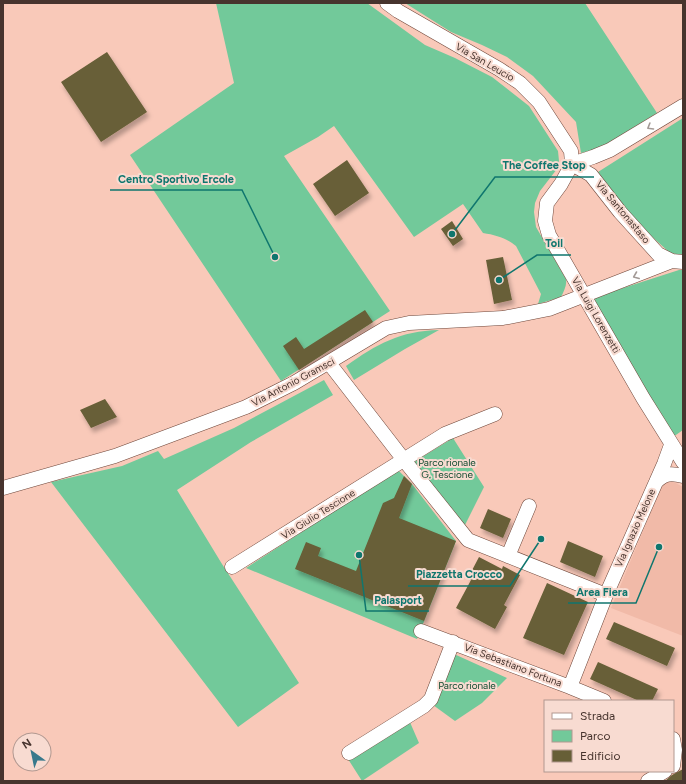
<svg xmlns="http://www.w3.org/2000/svg" width="686" height="784" font-family="Figtree,sans-serif">
	<style>
		.built { fill: #f1baa8 }
		.green { fill: #72c99a }
		.building { fill: #675f37; filter: url(#shadow) }
		.lines { fill: none; stroke-linecap: round; stroke-linejoin: round }
		.minor-casing { stroke: #6f473a; stroke-width: 15 }
		.minor { stroke: #fff; stroke-width: 14 }
		.oneway { stroke: #a39a96 }
		.labels { text-anchor: middle; dominant-baseline: central; stroke-width: 4; stroke-linejoin: round; paint-order: stroke }
		.street-label { font-size: 10px; fill: #47342e; stroke: #f8dbd1 }
		.park-label { font-size: 10px; fill: #0f4a2f; stroke: #f8dbd1 }
		.leader { fill: none; stroke: #0f766e; stroke-width: 1.5 }
		.callout-dot { fill: #0f766e; stroke: #f8dbd1; stroke-width: 1.5 }
		.callout-label { font-size: 11px; text-anchor: middle; font-weight: bold; fill: #0f766e; stroke: #f8dbd1; stroke-width: 4; stroke-linejoin: round; paint-order: stroke }
	</style>
	<defs>
		<filter id="shadow"><feDropShadow dx="2.5" dy="4.5" stdDeviation="2" flood-color="#0004"/></filter>
	</defs>
	<rect width="100%" height="100%" fill="#f9c9b9"/>
	<path class="built" d="M670,480L683,487V636L611,608L663,483Z"/>
	<path class="green" d="M216,3H367L425,45L455,58L492,77L529,106L558,151L559,161L557,169L540,191L535,203L534,212L536,227L566,279C567,285 564,291 561,297L538,304L541,294L516,246C506,238 496,235 483,233L463,204L414,237L334,126L318,137L284,156L390,311L281,381L130,155L234,83Z
		M405,3H585L657,113L600,148L581,153L576,122L533,76L507,57L482,45L451,32Z
		M683,118V255L670,253L638,224L627,211L598,172Z
		M679,270H683V430L673,437L592,298Z
		M439,330L405,349L354,380L346,366C377,344 400,331 439,330Z
		M324,380L333,395L251,442L177,490L222,564L299,683L238,727L51,482L122,466L158,451L164,459L234,428Z
		M453,438L484,487L465,525L414,462Z
		M398,470L412,484L456,541L417,639L246,568Z
		M454,654L507,678L482,703L455,721L433,705Z
		M409,720L419,743L362,781L348,759Z"/>
	<path class="building" d="M107,52L147,112L101,142L61,82Z
		M347,160L369,193L335,216L313,184Z
		M452,221L463,239L453,246L441,229Z
		M503,257L512,300L494,304L486,260Z
		M365,310L373,322L299,370L283,346L296,337L304,349Z
		M105,399L117,417L91,428L80,410Z
		M404,476L412,484L399,518L456,541L424,621L295,569L306,542L321,548L318,556L356,571L383,503L394,498Z
		M488,509L511,519L503,538L480,528Z
		M568,541L603,556L595,577L560,562Z
		M479,557L502,569L503,566L520,575L504,605L507,607L495,629L456,608L471,580L468,578Z
		M547,583L588,602L564,655L523,638Z
		M614,622L675,648L667,666L606,639Z
		M598,662L658,689L652,701H639L590,679Z
		M683,769V781H665L672,775Z"/>
	<g class="lines">
		<defs>
			<path id="minor" d="M387,3L398,11L499,69L520,83L539,102L571,151L572,164L561,184L547,203L545,221L549,235L643,398L683,462
				M572,164L591,175L620,212L658,254L672,261L683,262
				M572,164L593,157L610,150L683,106
				M329,363L404,460L468,540L606,595
				M656,482C664,473 672,473 683,476
				M3,488L115,456L246,407L294,383L386,328L409,323L503,318L549,309L672,261
				M508,556L529,506
				M232,567L445,434L495,414
				M421,631L570,687L604,701
				M570,687L606,595L664,464L671,445
				M673,739L675,750L673,766
				M349,753L424,706L431,699L453,642
				M648,781L665,771"/>
		</defs>
		<use href="#minor" class="minor-casing"/>
		<use href="#minor" class="minor"/>
	</g>
	<defs><path id="oneway-chevron" d="M-2-3.5L2.5 0L-2 3.5" fill="none" stroke-width="1.6" stroke-linecap="round" stroke-linejoin="round"/></defs>
	<g class="oneway">
		<use href="#oneway-chevron" transform="translate(650 127) rotate(149)"/>
		<use href="#oneway-chevron" transform="translate(636 276) rotate(158)"/>
	</g>
	<g class="labels">
		<g class="street-label">
			<text transform="translate(485 62) rotate(30)">Via San Leucio</text>
			<text transform="translate(623 212) rotate(50)">Via Santonastaso</text>
			<text transform="translate(596 315) rotate(60)">Via Luigi Lorenzetti</text>
			<text transform="translate(293 382) rotate(-28)">Via Antonio Gramsci</text>
			<text transform="translate(318 514) rotate(-32)">Via Giulio Tescione</text>
			<text transform="translate(635 528) rotate(-66)">Via Ignazio Melone</text>
			<text transform="translate(513 665) rotate(21)">Via Sebastiano Fortuna</text>
		</g>
		<g class="park-label">
			<text x="447" y="462">Parco rionale<tspan x="447" dy="12">G. Tescione</tspan></text>
			<text x="467" y="685">Parco rionale</text>
		</g>
	</g>
	<path class="leader" d="M452 234L495 177H594M275 257L242 190H110M499 280L537 255H571M541 539L510 586H408M659 547L636 603H568M359 555L366 611H429"/>
	<g class="callout-dot">
		<circle cx="452" cy="234" r="4"/>
		<circle cx="275" cy="257" r="4"/>
		<circle cx="499" cy="280" r="4"/>
		<circle cx="541" cy="539" r="4"/>
		<circle cx="659" cy="547" r="4"/>
		<circle cx="359" cy="555" r="4"/>
	</g>
	<g class="callout-label">
		<text x="544" y="169">The Coffee Stop</text>
		<text x="176" y="183">Centro Sportivo Ercole</text>
		<text x="554" y="247">Toil</text>
		<text x="459" y="578">Piazzetta Crocco</text>
		<text x="602" y="596">Area Fiera</text>
		<text x="398" y="604">Palasport</text>
	</g>
	<rect width="686" height="784" fill="none" stroke="#47342e" stroke-width="8"/>
	<rect x="544" y="700" width="130" height="72" fill="#f8dbd1" stroke="#b19890"/>
	<rect x="552" y="713" width="20" height="6" fill="#ffffff" stroke="#b19890"/>
	<text x="580" y="720" font-size="12" fill="#47342e">Strada</text>
	<rect x="552" y="730" width="20" height="12" fill="#72c99a" stroke="#b19890"/>
	<text x="580" y="740" font-size="12" fill="#47342e">Parco</text>
	<rect x="552" y="750" width="20" height="12" fill="#675f37" stroke="#b19890"/>
	<text x="580" y="760" font-size="12" fill="#47342e">Edificio</text>
	<g transform="translate(32 752) rotate(327)"><circle r="19" fill="#f8dbd1" stroke="#b19890"/>
	<path d="M0-3L7 15L0 10L-7 15Z" fill="#38798c"/>
	<text y="-6" font-size="11" font-weight="bold" text-anchor="middle" fill="#47342e">N</text>
	</g>
</svg>
